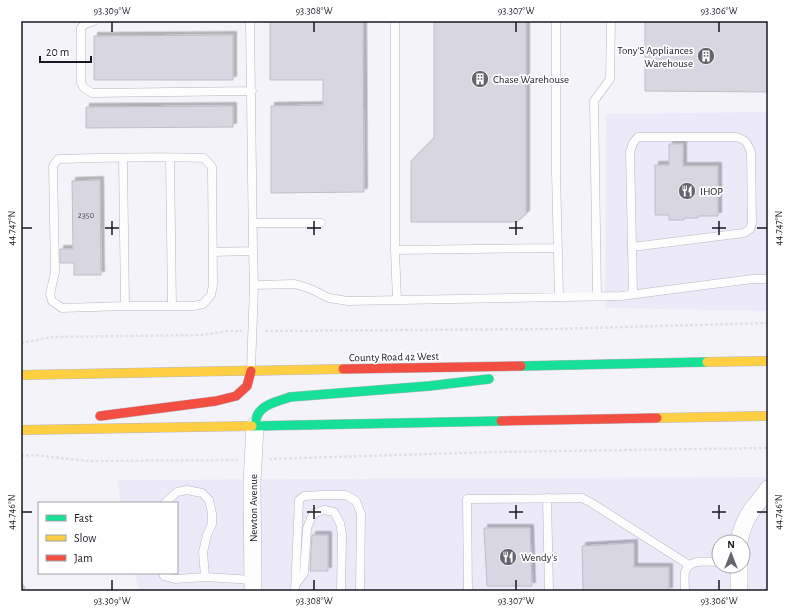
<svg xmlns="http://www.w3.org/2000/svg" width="789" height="612" font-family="'Alegreya Sans',sans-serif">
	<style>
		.built { fill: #eceaf9; fill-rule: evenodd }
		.building { fill: #d8d6e0; stroke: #bfbdc6; filter: url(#shadow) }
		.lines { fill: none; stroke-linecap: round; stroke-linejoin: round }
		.lane-casing { stroke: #b8b6bf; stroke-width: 9 }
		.street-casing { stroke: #b8b6bf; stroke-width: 18 }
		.fast-casing { stroke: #b8b6bf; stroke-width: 10 }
		.slow-casing { stroke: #b8b6bf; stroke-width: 10 }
		.jam-casing { stroke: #b8b6bf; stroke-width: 10 }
		.path { stroke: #e1e1e3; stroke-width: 2.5; stroke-dasharray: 3 2; stroke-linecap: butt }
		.lane { stroke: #fdfdfe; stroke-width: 8 }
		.street { stroke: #fdfdfe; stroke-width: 17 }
		.fast { stroke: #16e098; stroke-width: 9 }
		.slow { stroke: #ffcf43; stroke-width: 9 }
		.jam { stroke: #f24e42; stroke-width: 9 }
		.rail { stroke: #c7c6c9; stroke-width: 3; stroke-dasharray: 7 7; stroke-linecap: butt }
		.ticks { fill: none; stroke: #1a1722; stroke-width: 1.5 }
		.labels { text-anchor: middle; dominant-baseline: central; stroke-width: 3.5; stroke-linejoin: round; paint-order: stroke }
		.number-label { font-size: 9px; fill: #4a4752 }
		.poi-label { font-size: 11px; fill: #1a1722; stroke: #fff; text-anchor: start }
		.street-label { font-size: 11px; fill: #1a1722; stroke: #fff }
		.neatline { fill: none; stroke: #1a1722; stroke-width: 1.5 }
		.ticks-label { font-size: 10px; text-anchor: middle; fill: #1a1722 }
	</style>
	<defs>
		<filter id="shadow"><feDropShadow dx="3.5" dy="-3.5" stdDeviation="0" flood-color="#0004"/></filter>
	</defs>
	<rect width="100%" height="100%" fill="#f4f3fa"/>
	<path class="built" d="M768,112V311L605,308L606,114Z
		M768,477V591H139L135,573H177V503H121L117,480ZM719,542H743V566H719Z"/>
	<path class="building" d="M270,21H363L364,192L271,193V106L323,105V80H270Z
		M434,21H526V214L517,222H411V161L434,138Z
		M645,21H768V92L645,91Z
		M233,35V80H94V36Z
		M233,106V127L86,128V107Z
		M669,144H683V166H718V216H698V218H684V220H669V215H655V165H669Z
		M100,180L101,275H74V263H60V249H73L72,181Z
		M484,528H530L532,586H487Z
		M312,535H328V571H310Z
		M634,543V567H669V591H583L582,546Z"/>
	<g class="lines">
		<defs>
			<path id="lane" d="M94,21L85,24L81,28V83L84,88L92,93L252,91
				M250,21L253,251L254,285
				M395,21V250L397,300
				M556,21V172L559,297
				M123,158L125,306H193L203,304L211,295L213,285L212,167L204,158C155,156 107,158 58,159L53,166L55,272L50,294L52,301L62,308L125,306
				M170,158L172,306
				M253,223H321
				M632,247L744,233L750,229L752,223L751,152C747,142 746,140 736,137H638L633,143L630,152L633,294
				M395,250L558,248
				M213,252L253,251
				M597,296L594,101L610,79L611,21
				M251,370L254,285L295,284L311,289L329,298L348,301L621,296L752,279H768
				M547,498L549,591
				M165,503L166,502L177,492L187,490L202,493L209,500L212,513V524L207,535L203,552L205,577
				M163,573L164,576L175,579L205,577L253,580
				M296,584L304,573L307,528L313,514L324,510L334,512L340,523L342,534L341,591
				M295,591L299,500L304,496L323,495H346L356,501L361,514L360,591
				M468,591L467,499L582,498L590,502L689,565
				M685,591C685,585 684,577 685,572C689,558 708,562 719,562"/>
			<path id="street" d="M739,542C741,529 746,518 754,507C759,501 764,496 768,489
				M253,591L252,483L255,426
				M739,591V566"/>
			<path id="fast" d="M521,366L707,362
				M252,426L501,421
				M255,426C256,423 256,419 257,416C262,404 279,401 290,397L429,386L489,379"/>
			<path id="slow" d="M707,362L768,361
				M21,375L343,369
				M657,418L768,416
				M21,430L252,426"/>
			<path id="jam" d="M343,369L521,366
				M100,416L216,401L236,396L247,386L251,371
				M501,421L657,418"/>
		</defs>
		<use href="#lane" class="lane-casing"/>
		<use href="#street" class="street-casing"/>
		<use href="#fast" class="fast-casing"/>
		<use href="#slow" class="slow-casing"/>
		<use href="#jam" class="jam-casing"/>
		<path class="path" d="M265,331L552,329L768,323
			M21,343L53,337L202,335L228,331H242
			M21,456L34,455L87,461L238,460
			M269,459L494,452L768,448"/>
		<use href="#lane" class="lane"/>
		<use href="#street" class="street"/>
		<use href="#fast" class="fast"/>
		<use href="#slow" class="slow"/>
		<use href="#jam" class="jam"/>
		<path class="rail" d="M21,583L26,591"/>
	</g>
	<path class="ticks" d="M112,22V32M314,22V32M516,22V32M719,22V32M112,221V235M314,221V235M516,221V235M719,221V235M22,228H32M105,228H119M307,228H321M509,228H523M712,228H726M757,228H767M314,505V519M516,505V519M719,505V519M22,512H32M307,512H321M509,512H523M712,512H726M757,512H767M112,580V590M314,580V590M516,580V590M719,580V590"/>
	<defs>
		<symbol id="building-disc" viewBox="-11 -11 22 22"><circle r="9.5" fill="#66646e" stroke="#fff"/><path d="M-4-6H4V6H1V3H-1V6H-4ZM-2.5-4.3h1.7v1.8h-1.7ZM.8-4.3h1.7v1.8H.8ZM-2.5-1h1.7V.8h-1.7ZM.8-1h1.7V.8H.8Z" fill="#fff"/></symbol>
		<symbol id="restaurant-disc" viewBox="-11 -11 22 22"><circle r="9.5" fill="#66646e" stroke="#fff"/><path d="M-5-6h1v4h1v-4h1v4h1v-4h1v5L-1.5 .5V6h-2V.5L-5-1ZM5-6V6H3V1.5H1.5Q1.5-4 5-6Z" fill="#fff"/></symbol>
	</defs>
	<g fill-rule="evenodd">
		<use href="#building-disc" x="696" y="46" width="20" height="20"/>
		<use href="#building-disc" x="470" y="69" width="20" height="20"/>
		<use href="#restaurant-disc" x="677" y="181" width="20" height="20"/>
		<use href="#restaurant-disc" x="498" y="547" width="20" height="20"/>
	</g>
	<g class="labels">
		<g class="number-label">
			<text x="86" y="215">2350</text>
		</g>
		<g class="poi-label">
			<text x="693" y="50" text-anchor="end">Tony'S Appliances<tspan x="693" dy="13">Warehouse</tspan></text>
			<text x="493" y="79">Chase Warehouse</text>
			<text x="700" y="191">IHOP</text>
			<text x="521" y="557">Wendy's</text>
		</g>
		<g class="street-label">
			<text transform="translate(394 357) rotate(-1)">County Road 42 West</text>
			<text transform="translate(253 508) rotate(-90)">Newton Avenue</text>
		</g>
	</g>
	<rect width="789" height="612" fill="none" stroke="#ffffff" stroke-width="44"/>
	<rect x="38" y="502" width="140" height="72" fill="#ffffff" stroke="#a3a2a7"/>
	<rect x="46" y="515" width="20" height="6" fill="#16e098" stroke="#a3a2a7"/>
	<text x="74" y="522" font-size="12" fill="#1a1722">Fast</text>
	<rect x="46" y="535" width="20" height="6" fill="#ffcf43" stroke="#a3a2a7"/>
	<text x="74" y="542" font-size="12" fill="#1a1722">Slow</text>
	<rect x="46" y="555" width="20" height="6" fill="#f24e42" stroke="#a3a2a7"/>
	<text x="74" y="562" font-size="12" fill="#1a1722">Jam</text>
	<g transform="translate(731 554)"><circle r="19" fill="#ffffff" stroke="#a3a2a7"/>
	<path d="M0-3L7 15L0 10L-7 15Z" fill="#66646e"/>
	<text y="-6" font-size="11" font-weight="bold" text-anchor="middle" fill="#1a1722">N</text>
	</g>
	<path d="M40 56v6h51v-6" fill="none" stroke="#1a1722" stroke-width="2"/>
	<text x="46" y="56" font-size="12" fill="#1a1722" stroke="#ffffff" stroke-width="3" paint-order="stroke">20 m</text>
	<rect x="22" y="22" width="745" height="568" class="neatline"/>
	<g class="ticks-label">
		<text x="112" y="14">93.309°W</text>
		<text x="314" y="14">93.308°W</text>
		<text x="516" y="14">93.307°W</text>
		<text x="719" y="14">93.306°W</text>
		<text transform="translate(11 228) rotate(-90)" y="4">44.747°N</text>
		<text transform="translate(778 228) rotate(-90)" y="4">44.747°N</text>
		<text transform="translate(11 512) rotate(-90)" y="4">44.746°N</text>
		<text transform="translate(778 512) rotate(-90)" y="4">44.746°N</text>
		<text x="112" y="604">93.309°W</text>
		<text x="314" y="604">93.308°W</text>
		<text x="516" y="604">93.307°W</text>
		<text x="719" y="604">93.306°W</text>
	</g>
</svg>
